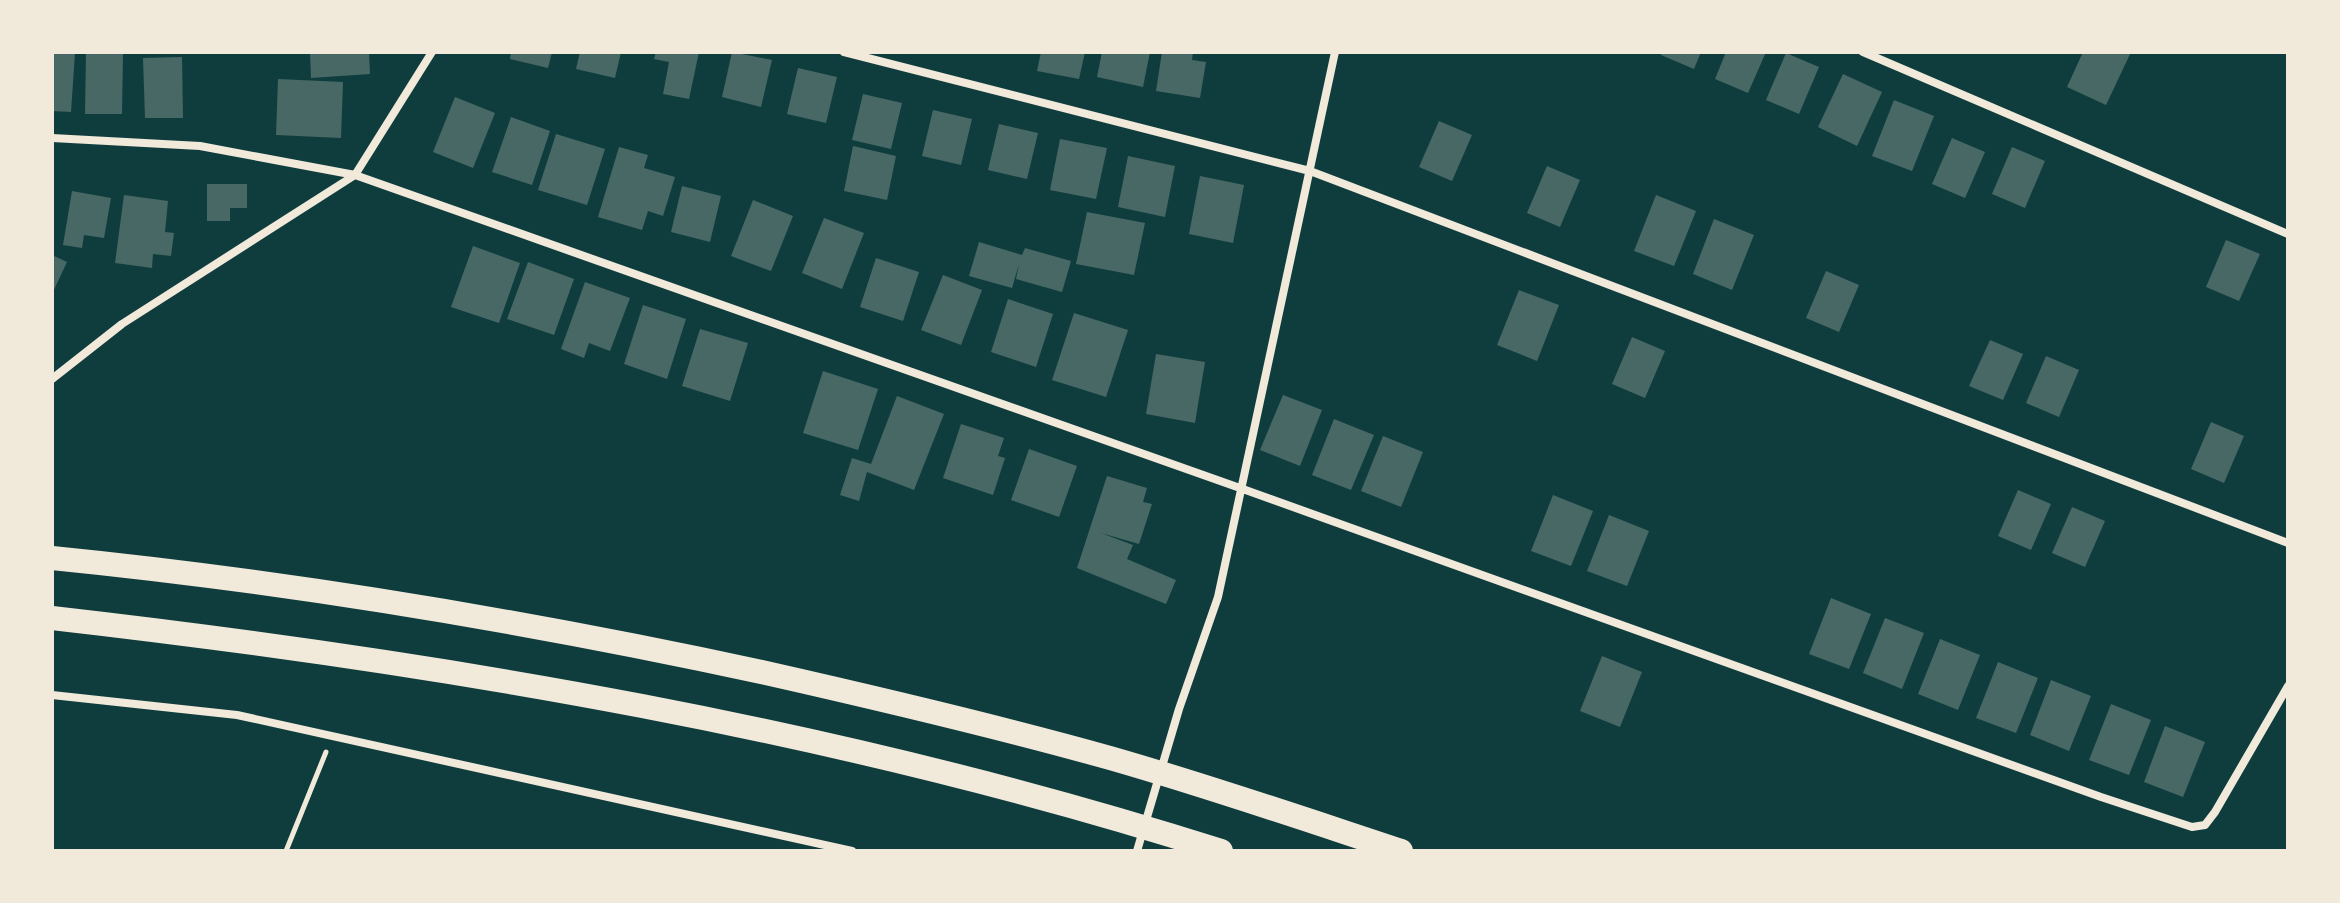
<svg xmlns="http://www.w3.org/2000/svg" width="2340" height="903" font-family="'IBM Plex Serif',serif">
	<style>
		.building { fill: #486865 }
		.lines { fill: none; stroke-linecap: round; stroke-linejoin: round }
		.path { stroke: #f1e9da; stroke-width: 5 }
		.minor { stroke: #f1e9da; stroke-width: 8 }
		.motorway { stroke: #f1e9da; stroke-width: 24 }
	</style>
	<rect width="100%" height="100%" fill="#0f3d3e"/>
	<path class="building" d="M52,52L75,53L71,112L52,111Z
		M86,52H123L122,114H85Z
		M310,52H369L370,74L311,78Z
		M511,52H552L548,68L510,59Z
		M580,52H621L615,78L576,69Z
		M656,52H699L689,99L663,94L669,62L654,59Z
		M732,52L772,60L761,107L722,97Z
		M1041,52H1085L1079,79L1037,71Z
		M1102,52H1150L1143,87L1097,77Z
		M1162,52H1193L1192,60L1206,62L1200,98L1156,91Z
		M1662,52H1701L1694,69L1661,55Z
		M1726,52H1766L1748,93L1715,79Z
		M2083,52H2131L2106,105L2067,87Z
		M1786,53L1819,67L1799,114L1766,100Z
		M182,57L183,118H145L143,58Z
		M798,68L837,77L826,123L787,114Z
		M1843,74L1882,92L1857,146L1818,127Z
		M278,79L343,82L341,138L276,135Z
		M863,94L902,103L891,149L852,140Z
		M455,97L495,113L473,168L433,152Z
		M1894,100L1934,116L1912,171L1872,156Z
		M933,110L972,119L961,165L922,156Z
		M511,117L550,131L532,185L492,172Z
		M1439,121L1472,135L1452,181L1419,167Z
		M999,124L1038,133L1027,179L988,170Z
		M556,134L605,149L587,205L538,190Z
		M1952,138L1985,152L1965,198L1932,184Z
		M1060,139L1107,148L1096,199L1050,190Z
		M853,146L896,156L887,200L844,191Z
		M619,147L648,155L644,168L675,177L663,216L648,211L642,230L598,217Z
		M2012,147L2045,161L2025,208L1992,194Z
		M1128,156L1175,166L1165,217L1118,207Z
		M1547,166L1580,180L1560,227L1527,213Z
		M1200,176L1244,185L1233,243L1189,234Z
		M207,184H247V208H230V221H207Z
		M682,186L721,196L710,242L671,232Z
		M72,191L111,198L104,238L84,235L82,248L63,245Z
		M124,195L168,201L165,232L174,233L171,256L153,254L152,268L115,263Z
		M1656,195L1696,211L1674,266L1634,251Z
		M753,200L793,216L771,271L731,256Z
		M1087,212L1145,223L1134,275L1076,264Z
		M824,218L864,233L842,289L802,273Z
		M1714,219L1754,235L1732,290L1693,274Z
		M2226,240L2260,254L2239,301L2206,287Z
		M979,242L1022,255L1025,248L1071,261L1062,292L1016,279L1019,264L1012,288L969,276Z
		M473,246L520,263L499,323L451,307Z
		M52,255L67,262L52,294Z
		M876,258L919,272L903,321L860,307Z
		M528,262L574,279L554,335L507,319Z
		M1826,271L1859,285L1839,332L1806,318Z
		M943,275L982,290L961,345L921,330Z
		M585,282L630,298L610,351L589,343L584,358L561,349Z
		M1519,290L1559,305L1537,361L1497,345Z
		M1008,299L1053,314L1036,367L991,352Z
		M643,305L686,319L667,379L624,364Z
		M1074,313L1128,330L1106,397L1052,380Z
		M700,329L748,343L730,401L682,386Z
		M1632,337L1665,351L1645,398L1612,384Z
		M1990,340L2023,354L2003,400L1969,386Z
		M1156,354L1205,362L1195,423L1146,414Z
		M2046,356L2079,370L2059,417L2026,403Z
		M823,371L878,389L858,450L803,433Z
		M1283,395L1322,410L1300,466L1260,450Z
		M897,396L944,414L914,490L867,472L859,501L840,495L852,458L871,464Z
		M1334,419L1374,435L1351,490L1312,475Z
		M2211,422L2244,436L2224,483L2191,469Z
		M961,424L1004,438L998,456L1005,458L993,495L943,478Z
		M1383,436L1423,452L1401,507L1361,491Z
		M1029,449L1077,466L1059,517L1011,500Z
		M1107,476L1147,488L1143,502L1152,504L1139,544L1101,533L1133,545L1127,559L1176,580L1166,604L1077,568Z
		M2018,490L2051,504L2031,550L1998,536Z
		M1553,495L1593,511L1571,566L1531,551Z
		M2072,507L2105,521L2085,567L2052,553Z
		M1609,515L1649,531L1627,586L1587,571Z
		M1831,598L1871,614L1849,669L1809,654Z
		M1885,618L1924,633L1902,689L1863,673Z
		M1940,639L1980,655L1958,710L1918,694Z
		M1602,656L1642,672L1620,727L1580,711Z
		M1998,662L2038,678L2016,733L1976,718Z
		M2051,680L2091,696L2069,751L2030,735Z
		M2111,704L2151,720L2129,775L2089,760Z
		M2165,726L2205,742L2183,797L2144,782Z"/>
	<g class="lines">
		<path class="path" d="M286,851L326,752"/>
		<path class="minor" d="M844,52L1310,171L2288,543
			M1863,52L2288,234
			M52,138L200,146L355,175L1240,488L2101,797L2192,827L2205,825L2215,812L2288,686
			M52,379L122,324L355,175L432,52
			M52,695L237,715L852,851
			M1137,851L1179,709L1218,597L1335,52"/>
		<path class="motorway" d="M52,558C292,582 530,622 766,673C881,699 996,726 1110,758C1208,786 1304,819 1401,851
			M52,618C446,663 842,730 1221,851"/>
	</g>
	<rect width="2340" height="903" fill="none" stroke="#f1e9da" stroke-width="108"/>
</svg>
